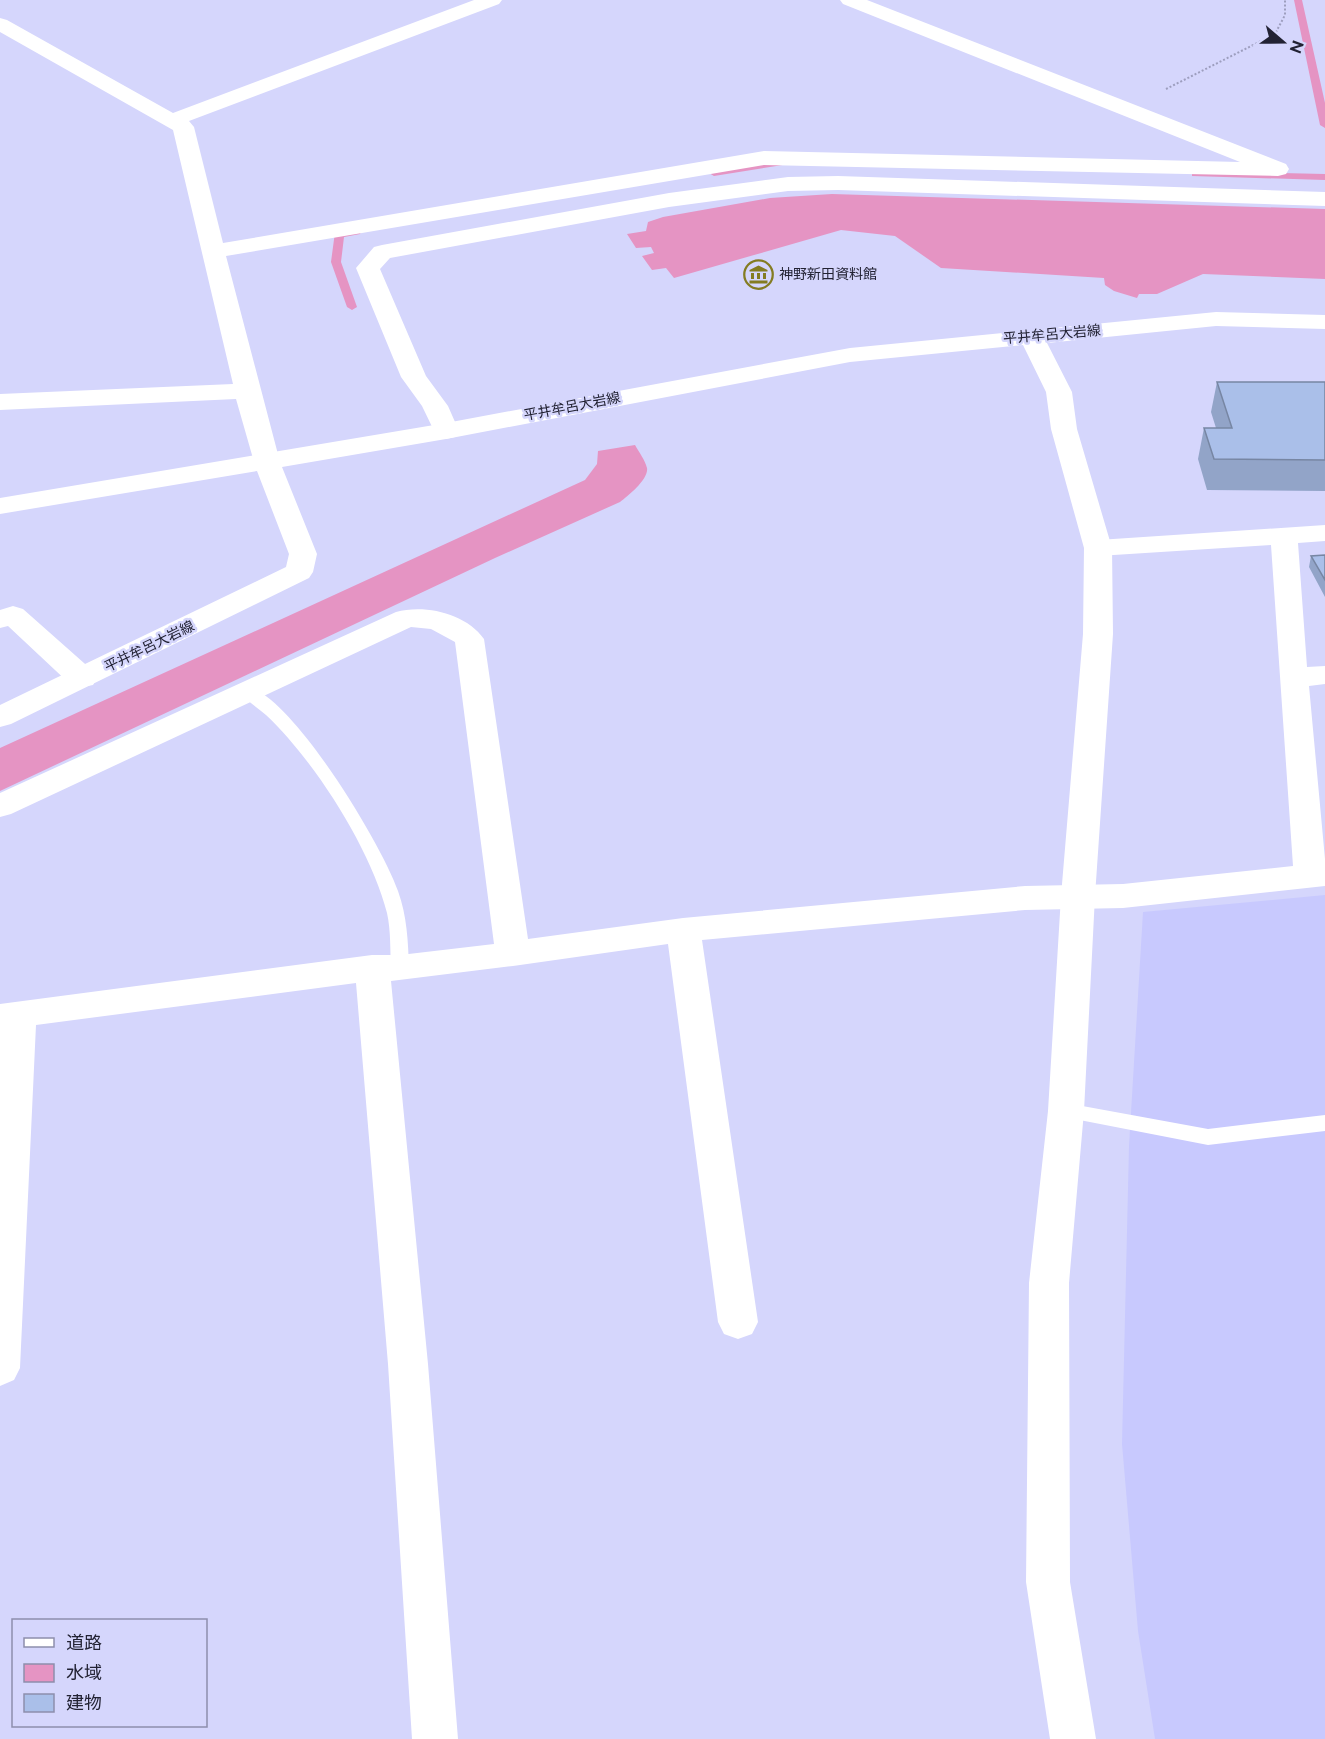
<svg xmlns="http://www.w3.org/2000/svg" width="1325" height="1739" font-family="Raleway,'Noto Sans JP',sans-serif">
	<style>
		.built { fill: #c8c9fe }
		.water { fill: #e594c3 }
		.lines { fill: none; stroke-linecap: round; stroke-linejoin: round }
		.stream { fill: #e594c3; fill-rule: evenodd }
		.path { stroke: #9d9ebe; stroke-width: 2; stroke-dasharray: 2 2; stroke-linecap: butt }
		.lane { fill: #fff; fill-rule: evenodd }
		.street { fill: #fff; fill-rule: evenodd }
		.secondary { fill: #fff; fill-rule: evenodd }
		.wall { fill: #92a4c8 }
		.building { fill: #aabfe9; stroke: #7786a3; stroke-width: 1.5 }
		.labels { text-anchor: middle; dominant-baseline: central; stroke-width: 5; stroke-linejoin: round; paint-order: stroke }
		.far-poi-label { font-size: 14px; fill: #223; stroke: #d5d6fc; text-anchor: start }
		.far-street-label { font-size: 14px; fill: #223; stroke: #d5d6fc }
	</style>
	<rect width="100%" height="100%" fill="#d5d6fc"/>
	<path class="built" d="M1325,895V1739H1155L1138,1631L1122,1444L1129,1146L1143,912Z"/>
	<path class="water" d="M832,194L1325,209V279L1203,274L1157,294H1139L1137,298L1114,291L1105,285L1104,278L941,268L895,236L841,230L674,278L666,268L652,270L642,256L654,253L651,247L636,248L627,234L646,231L648,222L663,217L770,198Z
		M635,445C639,452 645,460 647,468C649,479 628,496 620,502L495,558L0,791V748L585,480L597,464L598,451Z"/>
	<g class="lines">
		<path class="stream" d="M1294,0H1302L1325,103V128L1320,125Z
			M785,159L790,162L789,164L714,176L709,173L714,170Z
			M1196,171L1325,174V180L1192,176V172Z
			M356,229L361,232L360,234L344,237L341,262L357,307L352,310L347,307L331,262L335,232Z"/>
		<path class="path" d="M1166,89L1275,34L1285,15V0"/>
		<path class="lane" d="M247,686C294,698 382,845 398,891C407,916 408,941 409,968L407,973L400,975L393,973L391,968C390,950 391,931 387,913C371,849 314,760 266,715C258,708 249,702 241,695L239,691L241,687Z
			M1066,1103L1208,1129L1325,1115V1131L1208,1145L1059,1116L1056,1111L1059,1106Z"/>
		<path class="street" d="M474,0H502L499,4L189,121L194,127L223,243L764,151L1240,162L843,4L840,0H867L1286,164L1289,169L1286,174L1278,176L764,165L226,256L280,462L276,468L267,470L258,468L254,462L236,399L0,410V394L233,384L173,130L0,32V18L7,20L173,113Z
			M838,176L1325,192V206L838,190L788,191L669,207L390,258L380,269L426,376L448,406L459,431L455,437L446,439L437,437L422,406L401,377L356,268L374,247L382,245L669,193L788,177Z
			M1325,525V541L1298,543L1307,667L1325,666V684L1309,686L1325,859V886L1123,908L1025,910L702,940L758,1322L752,1334L738,1339L724,1334L718,1322L668,944L513,966L391,981L428,1364L458,1739H412L388,1364L356,983L36,1025L20,1368L14,1380L0,1386V1004L372,955H400L494,944L455,642L431,629L411,627L11,814L0,817V793L396,612C424,604 466,613 484,639L528,939L683,918L1025,886L1123,884L1293,866L1271,545L1098,556L1088,554L1084,548L1088,542L1098,540Z
			M13,606L23,609L93,671L97,678L93,685L82,687L71,685L8,626L0,628V610Z"/>
		<path class="secondary" d="M1216,312L1325,315V329L1216,326L1047,343L1072,392L1077,429L1112,548L1113,634L1095,896L1084,1111L1069,1283L1070,1582L1096,1739H1050L1026,1582L1029,1283L1048,1111L1061,896L1083,634L1084,548L1051,429L1046,392L1023,345L850,362L446,439L282,467L317,554L313,572L309,578L11,724L0,727V705L286,567L289,554L257,471L0,514V498L446,423L850,348Z"/>
	</g>
	<path class="wall" d="M1217,382H1325V491L1207,490L1198,459L1204,428H1216L1211,412Z
		M1325,555V597L1309,567L1311,556Z"/>
	<path class="building" d="M1217,382H1325V460L1214,459L1204,428H1232Z
		M1325,555V580L1311,556Z"/>
	<defs>
		<symbol id="museum-ring" viewBox="-11 -11 22 22"><circle r="9.5" fill="#d5d6fc" stroke="#847c22" stroke-width="1.5"/><path d="M0-6L6-3V-2H-6V-3ZM-5-1h2V3h-2ZM-1-1h2V3h-2ZM3-1h2V3H3ZM-6 4H6V6H-6Z" fill="#847c22"/></symbol>
	</defs>
	<g fill-rule="evenodd">
		<use href="#museum-ring" x="742" y="258" width="33" height="33"/>
	</g>
	<g class="labels">
		<g class="far-poi-label">
			<text x="779" y="274">神野新田資料館</text>
		</g>
		<g class="far-street-label">
			<text transform="translate(1052 334) rotate(-5)">平井牟呂大岩線</text>
			<text transform="translate(572 406) rotate(-11)">平井牟呂大岩線</text>
			<text transform="translate(149 646) rotate(-26)">平井牟呂大岩線</text>
		</g>
	</g>
	<rect x="12" y="1619" width="195" height="108" fill="#d5d6fc" stroke="#8d8eac" stroke-width="1.5"/>
	<rect x="24" y="1638" width="30" height="9" fill="#ffffff" stroke="#8d8eac" stroke-width="1.5"/>
	<text x="66" y="1649" font-size="18" fill="#222233">道路</text>
	<rect x="24" y="1664" width="30" height="18" fill="#e594c3" stroke="#8d8eac" stroke-width="1.5"/>
	<text x="66" y="1679" font-size="18" fill="#222233">水域</text>
	<rect x="24" y="1694" width="30" height="18" fill="#aabfe9" stroke="#8d8eac" stroke-width="1.5"/>
	<text x="66" y="1709" font-size="18" fill="#222233">建物</text>
	<g transform="translate(1283 42) rotate(110)" stroke="#d5d6fc" stroke-width="4.5" paint-order="stroke">
	<path d="M0-4.5L10 22L0 15L-10 22Z" fill="#222233"/>
	<text y="-9" font-size="16" font-weight="bold" text-anchor="middle" fill="#222233">N</text>
	</g>
</svg>
